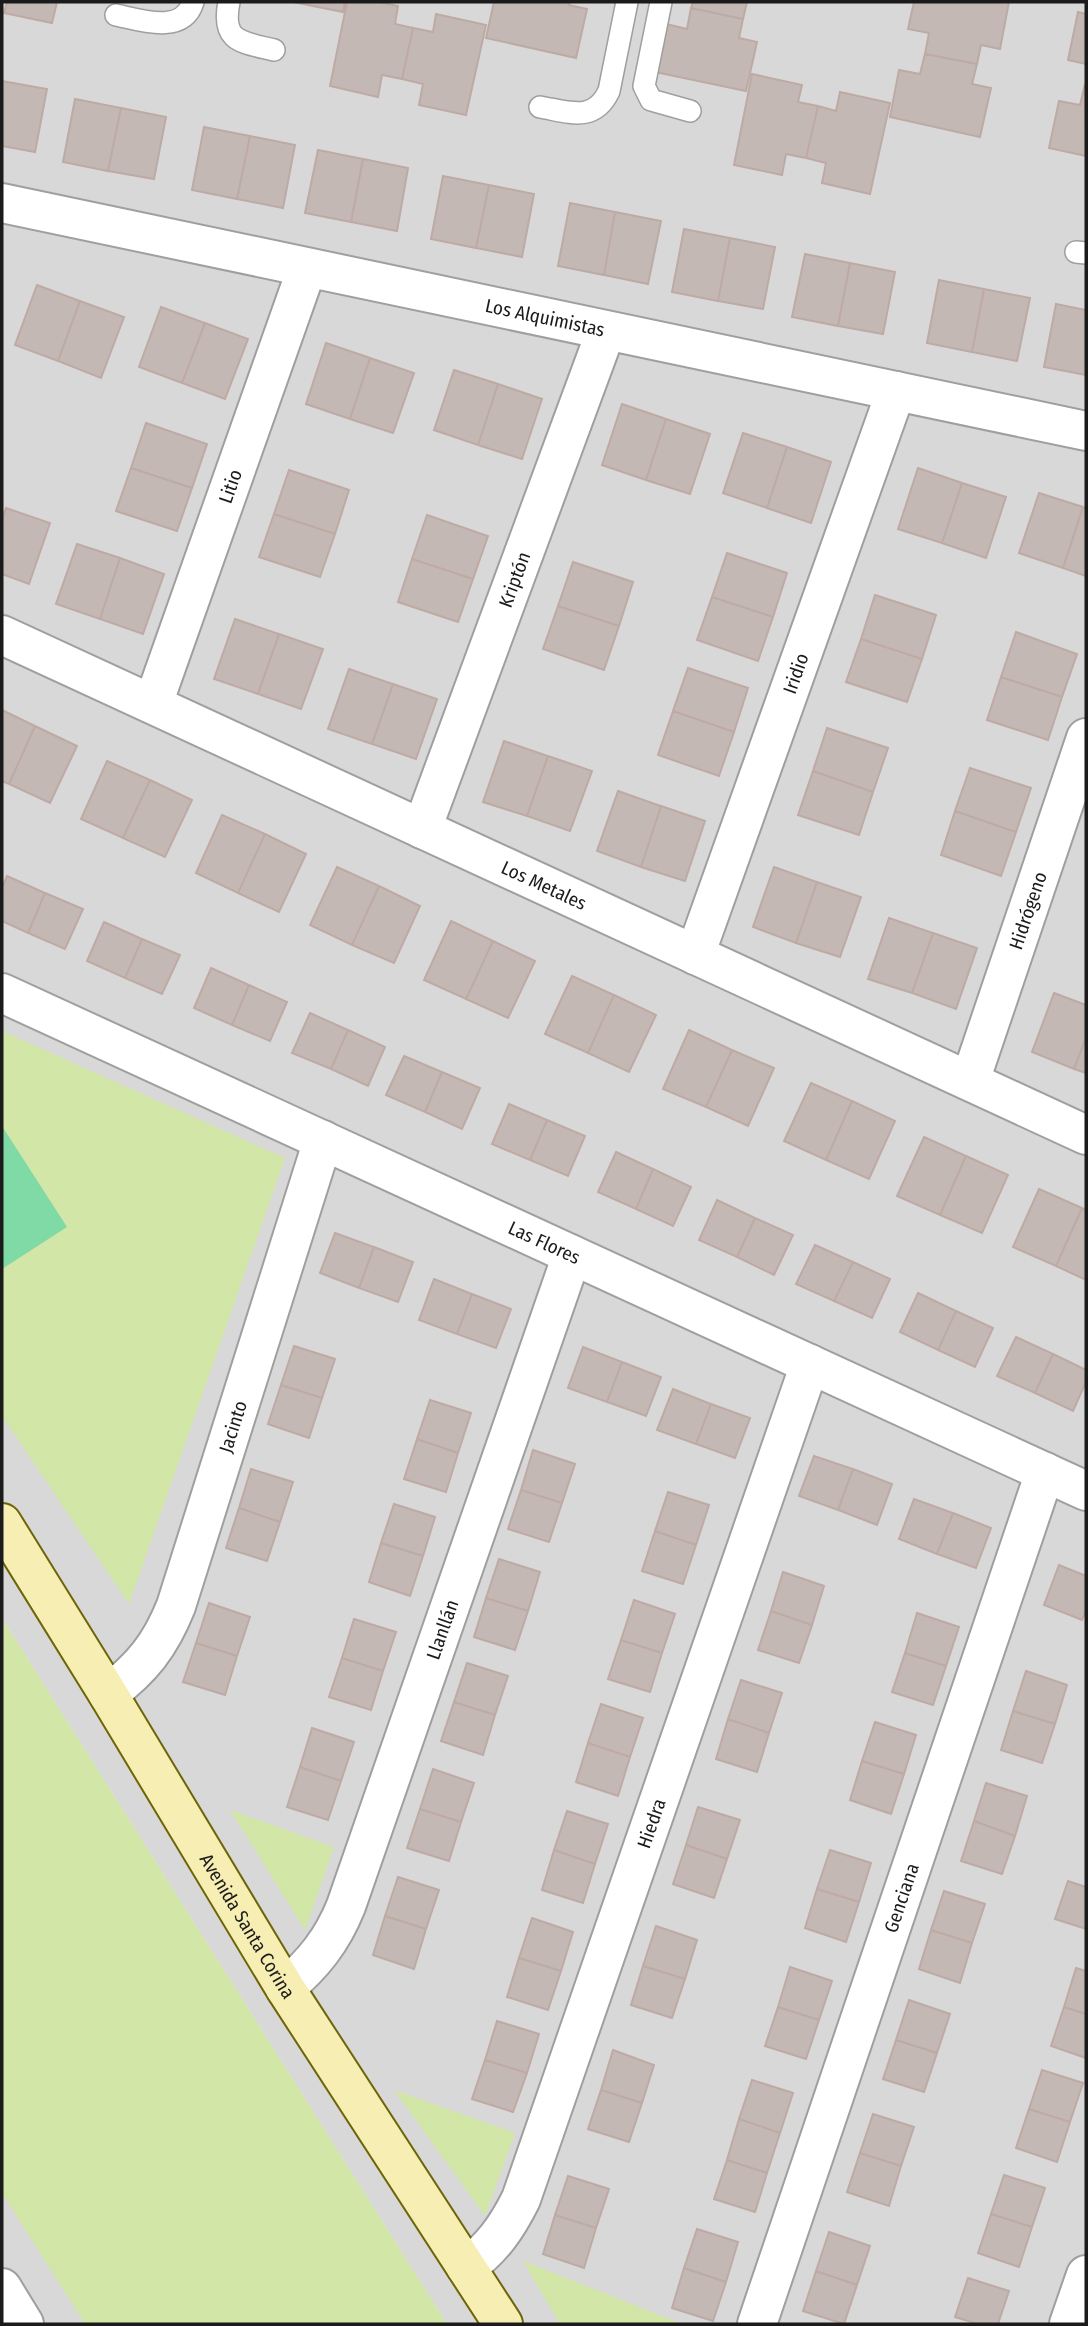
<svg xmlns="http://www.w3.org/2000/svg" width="1088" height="2326" font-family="'Fira Sans Condensed',sans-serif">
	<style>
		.residential { fill: #d9d8d8 }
		.grass { fill: #d2e6a7 }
		.pitch { fill: #80daa6 }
		.building { fill: #c4b8b4; stroke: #beaaa4; stroke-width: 2 }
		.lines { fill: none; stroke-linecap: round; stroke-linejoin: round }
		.lane-casing { stroke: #9f9f9f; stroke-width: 24 }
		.street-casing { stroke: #9f9f9f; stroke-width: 42 }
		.secondary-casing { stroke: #6d6508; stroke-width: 42 }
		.lane { stroke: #fff; stroke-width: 21 }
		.street { stroke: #fff; stroke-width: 38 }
		.secondary { stroke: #f7eeb4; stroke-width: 38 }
		.labels { text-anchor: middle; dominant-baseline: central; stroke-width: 6; stroke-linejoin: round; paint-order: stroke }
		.street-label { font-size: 19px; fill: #1b1b1b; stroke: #fff }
	</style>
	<rect width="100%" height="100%" fill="#ede6e1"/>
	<path class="residential" d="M2,2H1086V2324H447L2,1618Z
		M2,2060L166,2324H2Z"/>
	<path class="grass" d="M2,1031L285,1158L129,1604L2,1416Z
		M2,1618L447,2324H85L2,2193Z
		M230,1810L334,1847L305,1930Z
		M394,2090L515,2133L485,2216Z
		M523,2261L682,2324H560Z"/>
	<path class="pitch" d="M2,1126L67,1227L2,1269Z"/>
	<path class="building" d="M7,2H57L52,23L4,13Z
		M293,2H345L343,12Z
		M347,2H379L398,6L395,24L413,28L402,79L382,75L378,97L330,86Z
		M494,2H570L569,5L587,9L576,58L486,38Z
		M693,2H747L743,19L691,8Z
		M914,2H1009L1000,49L981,45L977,64L925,54L929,33L908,29Z
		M691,8L743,19L739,38L757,42L746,91L655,72L666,24L687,29Z
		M1078,12L1086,14V64L1068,60Z
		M436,14L486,25L466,115L419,105L423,84L402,79L413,28L433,32Z
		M925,54L977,64L972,84L991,88L980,137L890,117L899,70L920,74Z
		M752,74L802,85L798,102L818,106L806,158L786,154L782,175L734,165Z
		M2,81L47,89L35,152L2,146Z
		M1085,84L1086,156L1049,148L1059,101L1080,105Z
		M840,92L890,103L870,194L822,183L826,163L806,158L818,106L836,111Z
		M75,99L121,108L108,171L63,162Z
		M121,108L166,117L154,179L108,171Z
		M204,127L250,136L237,199L192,190Z
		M250,136L295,145L283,208L237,199Z
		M318,150L363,159L351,222L305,213Z
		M363,159L408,168L397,231L351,222Z
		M443,176L489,185L476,248L431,239Z
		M489,185L534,194L522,257L476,248Z
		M570,203L615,212L604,275L558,266Z
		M615,212L661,221L648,284L604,275Z
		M684,229L730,238L718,301L672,292Z
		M730,238L775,247L763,309L718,301Z
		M805,254L850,263L838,326L792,317Z
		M850,263L895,272L883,334L838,326Z
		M939,280L984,289L972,352L927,343Z
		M37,285L80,301L58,361L15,345Z
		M984,289L1030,298L1017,361L972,352Z
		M80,301L124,317L101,378L58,361Z
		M1056,304L1086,310V375L1044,367Z
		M161,307L205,323L182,383L139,367Z
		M205,323L248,339L225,399L182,383Z
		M326,343L370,358L350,419L306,404Z
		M370,358L414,373L393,433L350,419Z
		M454,370L498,384L478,445L434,430Z
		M498,384L542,399L522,459L478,445Z
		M622,404L666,419L646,480L602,465Z
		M666,419L710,434L690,494L646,480Z
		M146,423L207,444L192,488L131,468Z
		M743,433L787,447L767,508L723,493Z
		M787,447L831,462L811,523L767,508Z
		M131,468L192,488L177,531L116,511Z
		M918,468L962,483L942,543L898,529Z
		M289,470L349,490L335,534L274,514Z
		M962,483L1006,497L986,558L942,543Z
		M1039,493L1083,507L1063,568L1019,553Z
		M1083,507L1086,509V576L1063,568Z
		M6,508L50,523L29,584L2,574V520Z
		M274,514L335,534L320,577L259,557Z
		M427,515L488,536L473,579L412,559Z
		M77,544L120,558L100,619L56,604Z
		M727,553L787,573L773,617L712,597Z
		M120,558L164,574L143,634L100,619Z
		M412,559L473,579L458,622L398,602Z
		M573,562L633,582L619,626L558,606Z
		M875,595L936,615L922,659L861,639Z
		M712,597L773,617L758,661L697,640Z
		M558,606L619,626L604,670L543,649Z
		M235,619L279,634L258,694L214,679Z
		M1016,632L1077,654L1062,697L1001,677Z
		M279,634L323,649L301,709L258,694Z
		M861,639L922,659L907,702L846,682Z
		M688,668L748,688L734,732L673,711Z
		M349,669L393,684L372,744L328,729Z
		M1001,677L1062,697L1048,740L987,720Z
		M393,684L437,699L416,759L372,744Z
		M2,710L35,726L9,784L2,781Z
		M673,711L734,732L719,776L658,755Z
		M35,726L77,746L50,803L9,784Z
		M827,728L888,748L873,792L813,771Z
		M504,741L548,756L527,816L483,802Z
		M548,756L592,771L570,831L527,816Z
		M107,761L150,780L123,838L81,819Z
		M970,768L1031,788L1016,832L955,811Z
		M813,771L873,792L859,835L798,815Z
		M150,780L192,800L165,857L123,838Z
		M618,791L661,806L641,867L597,851Z
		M661,806L705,821L685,881L641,867Z
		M955,811L1016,832L1001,876L941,855Z
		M222,815L265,834L238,893L196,873Z
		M265,834L306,854L279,912L238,893Z
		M337,867L379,886L352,945L310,925Z
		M774,867L817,882L796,943L753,927Z
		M7,876L45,893L28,933L2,921V888Z
		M817,882L861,897L840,957L796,943Z
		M379,886L420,906L394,963L352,945Z
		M45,893L83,909L65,949L28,933Z
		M889,918L933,933L912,993L868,979Z
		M451,921L493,941L466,999L424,980Z
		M104,922L142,939L125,978L87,961Z
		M933,933L977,948L956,1009L912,993Z
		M142,939L180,955L162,994L125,978Z
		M493,941L535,961L508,1018L466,999Z
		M211,968L249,985L232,1025L194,1008Z
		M572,976L614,995L588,1053L545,1034Z
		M249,985L287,1002L270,1041L232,1025Z
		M1054,993L1086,1005V1038L1074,1069L1032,1052Z
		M614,995L656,1015L629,1072L588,1053Z
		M310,1013L348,1030L331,1069L292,1053Z
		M348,1030L385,1047L368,1086L331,1069Z
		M689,1030L732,1050L706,1107L663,1089Z
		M1086,1038V1073L1074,1069Z
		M732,1050L774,1068L748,1126L706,1107Z
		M404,1056L442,1072L425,1112L386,1095Z
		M442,1072L480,1088L462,1129L425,1112Z
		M811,1083L852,1101L826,1160L784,1141Z
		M852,1101L895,1121L869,1179L826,1160Z
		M509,1104L547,1120L530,1160L492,1144Z
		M547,1120L585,1136L568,1176L530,1160Z
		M924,1137L966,1156L940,1215L897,1196Z
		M616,1152L653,1169L636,1209L598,1192Z
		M966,1156L1008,1175L982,1233L940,1215Z
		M653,1169L691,1187L673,1226L636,1209Z
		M1039,1189L1082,1208L1056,1266L1013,1247Z
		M717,1200L755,1218L737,1257L699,1240Z
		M1082,1208L1086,1210V1280L1056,1266Z
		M755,1218L793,1235L774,1275L737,1257Z
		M335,1233L374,1247L359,1288L320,1273Z
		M815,1245L853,1262L834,1301L796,1284Z
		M374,1247L413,1262L398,1302L359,1288Z
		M853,1262L890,1279L872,1318L834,1301Z
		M434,1279L472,1294L457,1334L419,1320Z
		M918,1293L956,1311L938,1350L900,1332Z
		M472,1294L511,1309L496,1348L457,1334Z
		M956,1311L993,1328L975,1367L938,1350Z
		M1016,1337L1053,1354L1035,1393L997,1376Z
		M294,1346L335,1359L322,1398L281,1385Z
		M583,1347L622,1362L607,1402L568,1388Z
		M1053,1354L1086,1370V1382L1073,1411L1035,1393Z
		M622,1362L661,1377L646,1416L607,1402Z
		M281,1385L322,1398L309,1438L268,1424Z
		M673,1389L711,1404L696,1444L657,1430Z
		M430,1400L471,1413L458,1453L417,1439Z
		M711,1404L750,1418L735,1458L696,1444Z
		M417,1439L458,1453L446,1492L404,1479Z
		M533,1450L575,1464L562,1503L521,1490Z
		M814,1456L853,1469L838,1510L799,1496Z
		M251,1469L293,1482L280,1522L239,1508Z
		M853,1469L892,1484L877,1525L838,1510Z
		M521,1490L562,1503L549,1542L508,1529Z
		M668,1492L709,1505L696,1545L655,1531Z
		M914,1499L953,1513L937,1554L899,1539Z
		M394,1504L435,1517L423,1556L381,1543Z
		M239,1508L280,1522L267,1561L226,1548Z
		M953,1513L991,1528L976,1568L937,1554Z
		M655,1531L696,1545L683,1584L642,1571Z
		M381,1543L423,1556L410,1596L369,1582Z
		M499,1559L540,1572L528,1611L486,1598Z
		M1059,1565L1086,1576V1610L1082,1620L1044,1605Z
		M783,1572L824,1586L812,1625L771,1611Z
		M486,1598L528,1611L515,1650L474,1637Z
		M634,1600L675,1614L662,1653L621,1640Z
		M209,1603L250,1617L237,1656L196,1643Z
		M771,1611L812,1625L799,1663L758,1650Z
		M917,1613L959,1627L946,1666L905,1653Z
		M354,1619L396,1632L383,1671L342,1658Z
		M621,1640L662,1653L650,1692L608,1679Z
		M196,1643L237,1656L225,1695L183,1682Z
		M905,1653L946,1666L933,1705L892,1692Z
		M342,1658L383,1671L371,1710L329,1697Z
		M467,1663L508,1676L495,1715L454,1702Z
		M1026,1671L1067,1685L1055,1724L1013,1711Z
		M741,1680L782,1693L769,1733L728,1719Z
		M454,1702L495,1715L483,1755L441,1741Z
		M601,1704L643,1718L630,1757L588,1743Z
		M1013,1711L1055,1724L1042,1763L1001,1750Z
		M728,1719L769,1733L757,1772L716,1759Z
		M875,1722L916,1735L904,1774L862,1761Z
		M312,1728L354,1742L341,1781L300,1767Z
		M588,1743L630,1757L618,1796L576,1782Z
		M862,1761L904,1774L891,1814L850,1800Z
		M300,1767L341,1781L328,1820L287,1807Z
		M433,1769L474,1783L461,1822L420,1809Z
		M986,1783L1027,1796L1015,1836L974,1821Z
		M698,1807L740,1820L727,1859L686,1845Z
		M420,1809L461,1822L449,1861L407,1848Z
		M567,1811L608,1824L595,1864L554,1850Z
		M974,1821L1015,1836L1002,1874L961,1861Z
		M686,1845L727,1859L714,1898L673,1884Z
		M554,1850L595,1864L583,1903L542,1890Z
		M830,1850L871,1863L859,1902L817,1889Z
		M398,1877L439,1890L426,1929L385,1916Z
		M1068,1881L1086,1887V1929L1055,1919Z
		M817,1889L859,1902L846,1942L805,1928Z
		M944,1891L985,1904L972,1943L931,1930Z
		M385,1916L426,1929L414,1969L373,1955Z
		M532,1918L573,1932L561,1971L519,1958Z
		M656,1926L697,1940L685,1979L643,1966Z
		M931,1930L972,1943L960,1983L919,1969Z
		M519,1958L561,1971L548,2010L507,1997Z
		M643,1966L685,1979L672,2018L631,2005Z
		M790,1967L832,1981L819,2020L778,2007Z
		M1076,1968L1086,1971V2014L1064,2007Z
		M909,2000L950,2014L937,2053L896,2040Z
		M778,2007L819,2020L806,2059L765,2046Z
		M1064,2007L1086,2014V2058L1051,2046Z
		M497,2021L539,2034L527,2073L485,2060Z
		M896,2040L937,2053L924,2092L883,2079Z
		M613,2050L654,2065L642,2103L601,2090Z
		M485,2060L527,2073L513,2112L472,2099Z
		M1042,2070L1083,2083L1070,2122L1029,2109Z
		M752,2080L793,2093L780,2133L739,2119Z
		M601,2090L642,2103L629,2142L588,2129Z
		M1029,2109L1070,2122L1057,2162L1016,2148Z
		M873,2114L914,2127L901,2166L860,2153Z
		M739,2119L780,2133L767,2173L727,2160Z
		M860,2153L901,2166L889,2206L847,2192Z
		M727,2160L767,2173L755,2212L714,2199Z
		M1004,2175L1045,2188L1032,2227L991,2214Z
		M568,2176L609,2189L596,2228L555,2215Z
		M991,2214L1032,2227L1019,2267L978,2253Z
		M555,2215L596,2228L584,2268L543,2254Z
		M697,2229L738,2242L726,2282L684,2268Z
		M829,2232L870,2246L857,2285L816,2271Z
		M684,2268L726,2282L713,2321L672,2308Z
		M816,2271L857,2285L844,2324L803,2311Z
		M968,2278L1009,2291L998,2324H978L955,2317Z"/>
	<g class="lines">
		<defs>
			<path id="lane" d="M229,2C221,42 241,42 274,50
				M661,2L644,86L651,100L690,111
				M116,15C140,20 183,35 193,2
				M540,107C569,112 594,123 609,91L627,2
				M1076,252L1086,253"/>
			<g id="street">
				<path id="s1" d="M2,203L1086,431"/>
				<path id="s2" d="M2,635L1086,1135"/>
				<path id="s3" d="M153,704L307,268"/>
				<path id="s4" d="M422,829L606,331"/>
				<path id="s5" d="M695,955L896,391"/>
				<path id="s6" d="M2,993L1086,1491"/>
				<path id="s7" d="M970,1081L1086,738"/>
				<path id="s8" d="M108,1694C142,1668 160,1646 176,1606L323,1140"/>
				<path id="s9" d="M285,1988C313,1964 332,1941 346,1906L572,1255"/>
				<path id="s10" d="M466,2267C492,2249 507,2227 521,2199L810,1364"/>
				<path d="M2,2288L24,2324"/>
				<path id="s11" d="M757,2324L1045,1472"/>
				<path d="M1069,2324L1086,2275"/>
			</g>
			<g id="secondary">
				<path id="s12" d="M2,1523L108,1694L285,1988L503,2324"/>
			</g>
		</defs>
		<use href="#lane" class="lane-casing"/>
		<use href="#street" class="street-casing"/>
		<use href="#secondary" class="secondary-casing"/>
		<use href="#lane" class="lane"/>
		<use href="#street" class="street"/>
		<use href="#secondary" class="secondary"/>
	</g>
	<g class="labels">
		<g class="street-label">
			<text stroke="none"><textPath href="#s1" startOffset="555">Los Alquimistas</textPath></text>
			<text stroke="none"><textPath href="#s3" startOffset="231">Litio</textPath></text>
			<text stroke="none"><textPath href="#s4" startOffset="266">Kriptón</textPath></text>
			<text stroke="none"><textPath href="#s5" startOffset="299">Iridio</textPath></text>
			<text stroke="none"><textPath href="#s2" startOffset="597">Los Metales</textPath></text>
			<text stroke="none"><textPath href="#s7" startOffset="180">Hidrógeno</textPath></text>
			<text stroke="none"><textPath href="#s6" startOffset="597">Las Flores</textPath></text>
			<text stroke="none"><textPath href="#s8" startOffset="301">Jacinto</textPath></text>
			<text stroke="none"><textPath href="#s9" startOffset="396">Llanllán</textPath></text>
			<text stroke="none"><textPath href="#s10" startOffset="486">Hiedra</textPath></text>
			<text stroke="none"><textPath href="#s11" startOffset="450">Genciana</textPath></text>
			<text stroke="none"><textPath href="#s12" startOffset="472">Avenida Santa Corina</textPath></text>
		</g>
	</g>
	<rect width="1088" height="2326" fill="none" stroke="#1b1b1b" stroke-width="7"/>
</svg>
